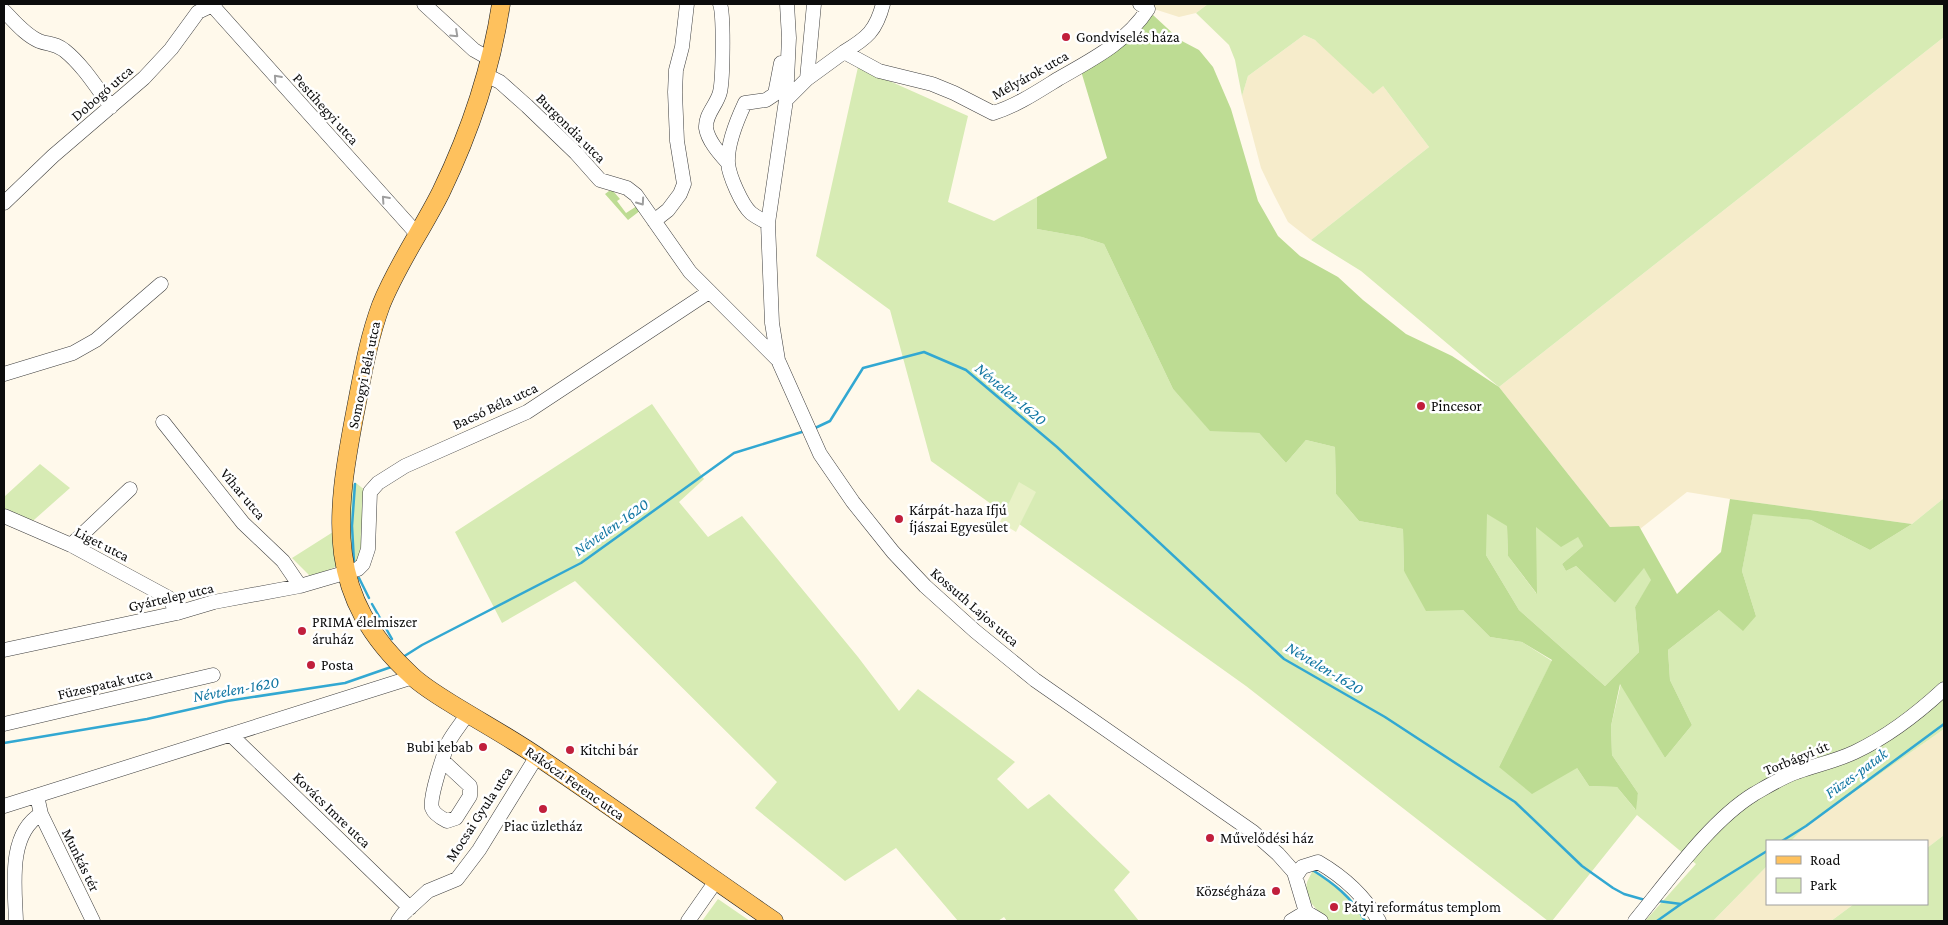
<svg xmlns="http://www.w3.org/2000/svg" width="1948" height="925" font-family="'Crimson Pro',serif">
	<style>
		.farmland { fill: #f6eccb }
		.green { fill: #d7ebb4 }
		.forest { fill: #bddc93; fill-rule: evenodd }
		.pitch { fill: #e8f1c6 }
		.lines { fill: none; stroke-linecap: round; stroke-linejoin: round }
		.stream { stroke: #32a8d2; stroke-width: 2.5 }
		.minor-casing { stroke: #3f3f3f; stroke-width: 15 }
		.major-casing { stroke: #1d1d1d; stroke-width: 19 }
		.minor { stroke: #fff; stroke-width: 14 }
		.major { stroke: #fec15d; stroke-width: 18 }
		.oneway { stroke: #9e9e9e }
		.poi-dot { fill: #c11f3c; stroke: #fff; stroke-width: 2 }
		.labels { text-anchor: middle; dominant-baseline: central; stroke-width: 5; stroke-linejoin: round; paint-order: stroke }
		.poi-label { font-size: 15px; fill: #0c0c0c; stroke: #fff; text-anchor: start }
		.street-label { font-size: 15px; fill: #0c0c0c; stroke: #fff }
		.water-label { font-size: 16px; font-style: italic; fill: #1176a2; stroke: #fff }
	</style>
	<rect width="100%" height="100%" fill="#fff9eb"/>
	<path class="farmland" d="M1149,4H1208L1196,13L1179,17L1154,9Z
		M1304,35L1315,40L1383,86L1429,147L1311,240L1288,222L1273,193L1261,168L1242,96L1248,76Z
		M1944,37V498L1912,524L1730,499L1687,492L1640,529L1610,527L1499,387Z
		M1944,729V835L1927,848V841H1791L1806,826Z
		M1767,866V904H1854L1831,921H1713Z"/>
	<path class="green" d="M1208,4H1944V37L1499,387L1361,271L1311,240L1429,147L1383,86L1373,94L1315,40L1304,35L1248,76L1242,96L1235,60L1229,45L1196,13Z
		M858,67L968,116L948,202L994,221L1037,197V229L1082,237L1104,244L1173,389L1210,430L1259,433L1286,463L1306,440L1335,447L1336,494L1359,521L1403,529L1404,571L1463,610L1490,637L1522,642L1552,661L1499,767L1577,768L1589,786L1617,787L1635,809L1638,793L1612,755L1611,726L1621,683L1665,758L1692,725L1670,680L1668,650L1719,610L1756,616L1742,571L1753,513L1811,520L1870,550L1912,524L1944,498V729L1806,826L1791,841H1767V866L1713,921H1645L1696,864L1637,815L1552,921H1548L1246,686L931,461L890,310L816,256Z
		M652,404L704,479L679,502L708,537L742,516L858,657L899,711L918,689L1015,762L997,779L1028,809L1049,794L1130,872L1114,890L1139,921H1007L1004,917L998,921H958L896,848L845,881L755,808L777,782L575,581L502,623L455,532Z
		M40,464L70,488L26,527L4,516V497Z
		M356,483L366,491L364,549L353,567L346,542L347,487Z
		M1486,513L1507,525L1508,556L1536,593V526L1578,536L1583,546L1562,564L1566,571L1576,566L1615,603L1644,567L1652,580L1635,607L1639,652L1605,686L1519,610L1486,555Z
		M333,532L338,566L311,577L292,558Z
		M1944,835V921H1831L1854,904H1927V848Z
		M1313,870C1338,885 1352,896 1367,921L1326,920L1305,896L1307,882Z
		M718,899L750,921H702Z"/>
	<path class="forest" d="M1153,15L1180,40L1199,50L1213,67L1231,109L1258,201L1278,236L1300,256L1338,277L1363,300L1406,334L1452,356L1499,387L1610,527L1639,526L1677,594L1721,552L1730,499L1912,524L1870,550L1811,520L1753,514L1742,571L1756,616L1743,631L1719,610L1668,650L1670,680L1692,725L1665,758L1620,684L1611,726L1612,755L1638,793L1636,810L1617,787L1589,786L1577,768L1532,794L1499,767L1552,660L1522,642L1490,637L1463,610L1426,611L1404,571L1403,529L1359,521L1336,494L1335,447L1306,440L1286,463L1259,433L1210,431L1173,389L1104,244L1082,237L1037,229V197L1107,158L1081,71L1119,46ZM1487,514L1507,526L1508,556L1537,594L1536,527L1561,547L1578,537L1583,546L1562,564L1566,571L1576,566L1615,603L1644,568L1651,580L1635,607L1639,652L1605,686L1519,610L1486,555Z
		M609,191H613L620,199L617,201L626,213L637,206L641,210L628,220L605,194Z"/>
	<path class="pitch" d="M1019,482L1036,492L1016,532L1000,522Z"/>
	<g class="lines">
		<path class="stream" d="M813,429L830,421L863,368L924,352L966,370L1057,447L1284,659L1385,717L1515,802L1582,866L1613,888L1624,894L1645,900
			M354,562L352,526L355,484
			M359,578L369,598
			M372,604L392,639
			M403,657L422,645L581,563L734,453L805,431
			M4,743L147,719L227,701L345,683L394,666
			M1782,841L1806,826L1944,724
			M1311,869C1333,883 1352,897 1365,921
			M1658,901L1681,904
			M1657,921L1681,904L1767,851"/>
		<defs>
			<path id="minor" d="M211,4L418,235
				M424,4L474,50L490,59
				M720,4C724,15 723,79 720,92C717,105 705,114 706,128C708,141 720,154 728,163
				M4,11C14,21 25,35 39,41C49,45 53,42 64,50C83,65 97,88 111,107
				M844,52C867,38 876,31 883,4
				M486,75L500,82L527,106L576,153L600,180L627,188L636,195L690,272L778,360L820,454L853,502L893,552L925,586L975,631L1035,680L1253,832L1278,854L1294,872L1306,912L1321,921
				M807,79L814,4
				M786,100L807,79L844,52L879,71L932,84L954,93L993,113C1016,106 1037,92 1058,79C1091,60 1126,43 1148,9L1140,4
				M4,203L53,156L144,78L171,49L198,12L215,4
				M654,221L668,210L680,194L684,184L677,141L675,92L676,70L682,47L687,4
				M768,223C762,220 756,217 751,213C742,205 729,176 728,163C727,145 737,120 745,103L766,100L775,94L781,63
				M778,360L772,323L768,223L786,100L789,38L787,4
				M4,374L73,353L96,340L161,284
				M163,422L243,523L283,561L300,586
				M4,516L71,545L169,598L177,613
				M71,545L130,489
				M4,650L177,613L214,602L300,586L358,569L363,564L368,549L370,492L378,483L405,466L527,412L709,292
				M4,724L213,675
				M231,735L410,908
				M442,760L470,786V796L456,818L447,821C441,818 434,814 432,808C429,798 444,754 448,743C453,733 462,723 468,713
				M37,796L41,814L93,921
				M4,806L413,677
				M1296,876L1302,867L1318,862C1344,877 1364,895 1379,921
				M16,921C15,888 7,834 41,814
				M398,921L403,914L428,891L457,879L479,850L537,756
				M688,921L716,881
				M1291,921L1306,912
				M1635,921C1668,881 1710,821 1754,794C1768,786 1782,777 1797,772C1816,765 1836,761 1855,752C1889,736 1917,714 1944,689"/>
			<path id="major" d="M501,4C491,70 470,132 441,192C422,230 397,265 381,305C368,340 362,377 355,413C335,518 324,596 412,676C426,689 444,699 460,709C488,726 517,742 544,761C622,814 697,868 774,921"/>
		</defs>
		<use href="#minor" class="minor-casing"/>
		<use href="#major" class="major-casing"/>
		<use href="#minor" class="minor"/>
		<use href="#major" class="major"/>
	</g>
	<defs><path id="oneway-chevron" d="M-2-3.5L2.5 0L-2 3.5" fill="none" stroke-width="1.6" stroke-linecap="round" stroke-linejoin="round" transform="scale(1.25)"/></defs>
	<g class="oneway">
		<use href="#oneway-chevron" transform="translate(455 34) rotate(43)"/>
		<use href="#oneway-chevron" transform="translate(277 78) rotate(-132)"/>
		<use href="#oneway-chevron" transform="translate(385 199) rotate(-132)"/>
		<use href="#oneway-chevron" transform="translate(641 202) rotate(55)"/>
	</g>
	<g class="poi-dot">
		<circle cx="1066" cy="37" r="5"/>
		<circle cx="1421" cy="406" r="5"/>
		<circle cx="899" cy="519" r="5"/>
		<circle cx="302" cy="631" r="5"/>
		<circle cx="311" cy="665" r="5"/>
		<circle cx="483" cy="747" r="5"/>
		<circle cx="570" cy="750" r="5"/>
		<circle cx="543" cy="809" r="5"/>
		<circle cx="1210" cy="838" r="5"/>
		<circle cx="1276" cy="891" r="5"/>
		<circle cx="1334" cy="907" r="5"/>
	</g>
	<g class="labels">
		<g class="poi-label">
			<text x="1076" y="37">Gondviselés háza</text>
			<text x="1431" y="406">Pincesor</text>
			<text x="909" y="510">Kárpát-haza Ifjú<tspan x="909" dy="17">Íjászai Egyesület</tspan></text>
			<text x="312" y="622">PRIMA élelmiszer<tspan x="312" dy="17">áruház</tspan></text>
			<text x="321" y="665">Posta</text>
			<text x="473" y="747" text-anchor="end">Bubi kebab</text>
			<text x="580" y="750">Kitchi bár</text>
			<text x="543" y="826" text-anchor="middle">Piac üzletház</text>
			<text x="1220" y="838">Művelődési ház</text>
			<text x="1266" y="891" text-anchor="end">Községháza</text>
			<text x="1344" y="907">Pátyi református templom</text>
		</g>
		<g class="street-label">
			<text transform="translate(1030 75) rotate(-29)">Mélyárok utca</text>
			<text transform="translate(102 93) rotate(-41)">Dobogó utca</text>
			<text transform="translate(326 109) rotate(48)">Pestihegyi utca</text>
			<text transform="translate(571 128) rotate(45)">Burgondia utca</text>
			<text transform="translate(364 375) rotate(-78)">Somogyi Béla utca</text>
			<text transform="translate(495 406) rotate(-25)">Bacsó Béla utca</text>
			<text transform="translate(243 494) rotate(50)">Vihar utca</text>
			<text transform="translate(102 544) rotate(27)">Liget utca</text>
			<text transform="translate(171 597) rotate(-13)">Gyártelep utca</text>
			<text transform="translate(975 607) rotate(41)">Kossuth Lajos utca</text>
			<text transform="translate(105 684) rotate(-13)">Füzespatak utca</text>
			<text transform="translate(1796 758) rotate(-22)">Torbágyi út</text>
			<text transform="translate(575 783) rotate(35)">Rákóczi Ferenc utca</text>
			<text transform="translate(332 810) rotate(44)">Kovács Imre utca</text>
			<text transform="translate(479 814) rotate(-57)">Mocsai Gyula utca</text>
			<text transform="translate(81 860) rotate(64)">Munkás tér</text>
		</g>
		<g class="water-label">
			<text transform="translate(1011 394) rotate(40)">Névtelen-1620</text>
			<text transform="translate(611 527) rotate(-35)">Névtelen-1620</text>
			<text transform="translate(1325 668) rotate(31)">Névtelen-1620</text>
			<text transform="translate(236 689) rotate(-10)">Névtelen-1620</text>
			<text transform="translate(1856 773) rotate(-36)">Füzes-patak</text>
		</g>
	</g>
	<rect width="1948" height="925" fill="none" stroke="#0c0c0c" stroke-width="10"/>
	<rect x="1766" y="840" width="162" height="65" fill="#ffffff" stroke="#9e9e9e"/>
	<rect x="1776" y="856" width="25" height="8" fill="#fec15d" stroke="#9e9e9e"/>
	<text x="1810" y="865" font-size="15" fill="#0c0c0c">Road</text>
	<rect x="1776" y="878" width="25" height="15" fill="#d7ebb4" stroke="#9e9e9e"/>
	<text x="1810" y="890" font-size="15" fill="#0c0c0c">Park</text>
</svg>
